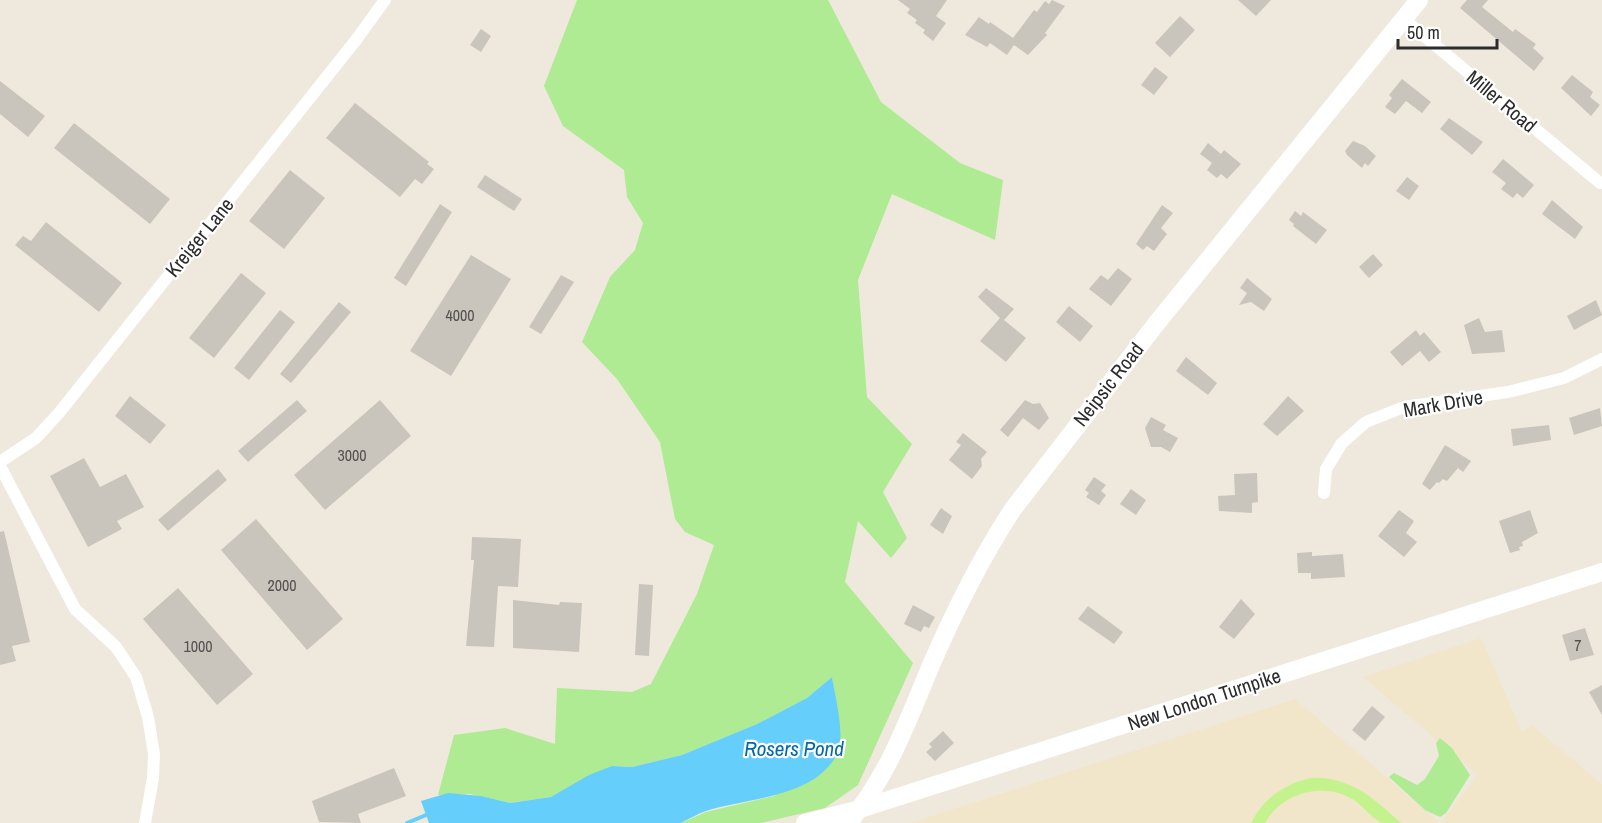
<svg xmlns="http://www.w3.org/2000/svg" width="1602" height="823" font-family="'Archivo Narrow',sans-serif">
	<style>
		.education { fill: #f2e6ca }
		.green { fill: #aeeb93 }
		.pitch { fill: #c4f38e }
		.water { fill: #65cefb }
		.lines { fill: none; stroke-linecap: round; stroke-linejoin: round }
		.stream { stroke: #65cefb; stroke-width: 4 }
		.building { fill: #cac5bc }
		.street { stroke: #fff; stroke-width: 12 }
		.secondary { stroke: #fff; stroke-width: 18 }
		.labels { text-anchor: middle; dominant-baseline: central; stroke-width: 4.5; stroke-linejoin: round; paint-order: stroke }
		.number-label { font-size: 16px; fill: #545250 }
		.street-label { font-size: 20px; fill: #2c2c2c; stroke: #fff }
		.water-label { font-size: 21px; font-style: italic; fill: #006aab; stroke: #fff }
	</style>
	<rect width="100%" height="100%" fill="#efe8dc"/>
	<path class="education" d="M1481,638L1522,732L1532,725L1602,784V823H1441L1477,775L1363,677Z
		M1295,699L1440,823H910Z"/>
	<path class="green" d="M577,0H828L881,102L960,163L1003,180L995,240L892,194L858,280L867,397L912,444L883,492L907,538L891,558L858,521L845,582L913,663L858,785L825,808L761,823H681L706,812L774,796L840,737L832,677L807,698L757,724L682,755L632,767L612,766L551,797L510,803L470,794L438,795L454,735L505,728L555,744L557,688L632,692L651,684L697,594L714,545L685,532L675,519L660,442L617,379L582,342L610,277L635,250L643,223L627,197L624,170L563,126L544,86Z
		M1440,738L1452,748L1470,775L1446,813L1440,817L1425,810L1389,777L1394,773L1417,785L1425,779L1439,756L1436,743Z"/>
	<path class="pitch" d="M1310,778C1350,776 1373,798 1401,823C1396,823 1388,823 1383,823C1373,820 1363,806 1354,800C1324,781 1282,792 1265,823H1251C1264,798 1283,785 1310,778Z"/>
	<path class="water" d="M832,677C835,696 846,737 837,754C815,798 746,798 706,811C697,814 689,819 681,823H429L421,801L448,793L481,796L510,803L551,797L589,775L612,766L632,767L682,755L757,724L807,698Z"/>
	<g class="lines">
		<path class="stream" d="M407,823L426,815"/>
	</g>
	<path class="building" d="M898,0H947L936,16L946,23L933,41L923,33L925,30L915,23L917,20L907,13L910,9Z
		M1052,0L1065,6L1045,33L1047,35L1028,55L1014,45L1007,55L990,43L987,47L965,35L979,17L989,24L990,22L1013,38L1034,10L1037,12L1045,1L1049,4Z
		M1238,0H1271L1256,16Z
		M1467,0H1488L1482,7L1513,32L1515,29L1536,44L1533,48L1544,58L1534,71L1460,8Z
		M1180,16L1195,30L1170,57L1155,43Z
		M481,29L491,36L481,52L470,45Z
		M1155,67L1168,77L1154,95L1141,85Z
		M1572,75L1593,92L1590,97L1600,105L1591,116L1561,88Z
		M1402,79L1431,102L1422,113L1406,101L1395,114L1385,107L1392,98L1389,95Z
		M0,81L45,116L28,137L0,114Z
		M355,103L429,162L427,164L434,169L422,184L415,179L400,197L326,138Z
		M1449,118L1483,142L1472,155L1440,129Z
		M74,123L170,199L150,224L54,148Z
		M1353,141L1365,146L1376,156L1368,166L1365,163L1362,168L1347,155L1345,151Z
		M1208,143L1221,154L1224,150L1241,164L1227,179L1221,174L1217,178L1207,170L1212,163L1200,154Z
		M1503,159L1534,185L1523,198L1517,193L1513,198L1501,189L1506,183L1492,172Z
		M290,170L325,198L284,249L249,221Z
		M485,175L522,199L514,211L477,187Z
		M1407,177L1419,186L1409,200L1396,191Z
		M1552,200L1583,227L1575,239L1542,214Z
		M440,204L452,212L406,286L394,278Z
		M1162,205L1173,213L1161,228L1167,234L1154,251L1147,246L1143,250L1136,244Z
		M1295,211L1301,216L1303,212L1327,230L1316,244L1293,226L1294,224L1289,220Z
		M46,222L122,283L99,312L15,245L23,236L31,241Z
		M1373,254L1383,265L1369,278L1359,267Z
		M471,255L511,279L451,376L410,351Z
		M1118,268L1132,279L1111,306L1089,289L1101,275L1108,280Z
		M241,273L266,293L214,358L189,338Z
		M561,275L574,282L541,334L529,327Z
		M1247,278L1272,299L1264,311L1251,302L1239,305L1247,293L1240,288Z
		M986,288L1014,309L1004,320L1026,338L1006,362L980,341L1000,318L978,297Z
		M1596,300L1602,315L1574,330L1567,316Z
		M339,302L351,312L291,383L280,374Z
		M1069,306L1093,326L1080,342L1056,322Z
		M280,310L295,322L249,380L234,368Z
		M1479,318L1485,332L1502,330L1505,352L1472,354L1464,325Z
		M1416,330L1420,336L1424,332L1441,352L1429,362L1420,351L1402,366L1390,352Z
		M1186,357L1217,383L1208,395L1176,371Z
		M130,396L166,425L150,444L115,416Z
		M1288,396L1304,411L1277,436L1263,424Z
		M297,400L307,411L248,462L238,451Z
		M380,400L411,436L325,510L294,475Z
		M1025,400L1033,404L1040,403L1049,418L1039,430L1023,418L1008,437L1000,430Z
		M1600,408L1602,426L1574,435L1569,418Z
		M1151,417L1166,425L1163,430L1178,438L1170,452L1161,447H1151L1145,428Z
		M1549,425L1551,440L1513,446L1511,429Z
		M963,433L987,452L981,459L982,466L972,479L949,460L961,445L956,442Z
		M1445,445L1471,461L1463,472L1458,468L1447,481L1443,479L1439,483L1437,482L1430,490L1422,484Z
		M84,458L100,487L126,474L144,507L117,521L122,529L88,547L50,476Z
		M218,469L227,480L168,531L158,520Z
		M1257,473L1258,502L1252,503V513L1219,511L1218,496L1235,495L1234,474Z
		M1094,477L1106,485L1101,491L1106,495L1099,505L1086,497L1089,493L1085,490Z
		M1131,489L1146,500L1136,515L1120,504Z
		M941,508L952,516L943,534L930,525Z
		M1399,510L1414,521L1406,533L1417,542L1404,557L1378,536Z
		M1530,510L1538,533L1522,542L1523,546L1519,547L1520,550L1510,553L1499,521Z
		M256,519L343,619L307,650L221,550Z
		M4,531L30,642L12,646L16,661L0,665V532Z
		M472,537L521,539L518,587L498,586L494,647L466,646L474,560H471Z
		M1312,552V556L1343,554L1345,577L1311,579V573H1298L1297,553Z
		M639,584L653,585L649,656L635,655Z
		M178,588L253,674L217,705L143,619Z
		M1241,599L1255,614L1234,639L1219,627Z
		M513,600L559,605L560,602L582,603L579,652L513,648Z
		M913,605L935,617L929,628L924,626L921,632L904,624Z
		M1088,606L1123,632L1114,644L1078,619Z
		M1585,628L1594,655L1570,661L1562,635Z
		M1602,685V715L1589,692Z
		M1372,706L1385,717L1365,741L1352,730Z
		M943,731L954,743L935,761L926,752L932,747L929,744Z
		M394,768L406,796L358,814L361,823L319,822L312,801Z"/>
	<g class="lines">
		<path class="street" d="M1404,19L1600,183
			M0,462L36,438L59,413L356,40L385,0
			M0,466L75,609L116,647L136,677L148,717L154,754L153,778L145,823
			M1324,493L1326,469L1342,443L1366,422L1404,407L1508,392L1564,378L1602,359"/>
		<path class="secondary" d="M805,823L860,809L1602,572
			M848,823C889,776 908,719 932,663C955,610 981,558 1013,509L1156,324L1419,0"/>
	</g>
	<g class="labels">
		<g class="number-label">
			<text x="460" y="315">4000</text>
			<text x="352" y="455">3000</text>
			<text x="282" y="585">2000</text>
			<text x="1578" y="645">7</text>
			<text x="198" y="646">1000</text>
		</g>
		<g class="street-label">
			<text transform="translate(1502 101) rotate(40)">Miller Road</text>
			<text transform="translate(199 237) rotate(-51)">Kreiger Lane</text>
			<text transform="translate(1108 384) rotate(-52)">Neipsic Road</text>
			<text transform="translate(1443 403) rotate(-10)">Mark Drive</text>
			<text transform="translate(1204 699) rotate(-18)">New London Turnpike</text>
		</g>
		<g class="water-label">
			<text x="794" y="748">Rosers Pond</text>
		</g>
	</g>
	<path d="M1398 39v9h99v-9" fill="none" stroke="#2c2c2c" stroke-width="3"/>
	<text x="1407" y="39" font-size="18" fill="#2c2c2c" stroke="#ffffff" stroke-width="4.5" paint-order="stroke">50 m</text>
</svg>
